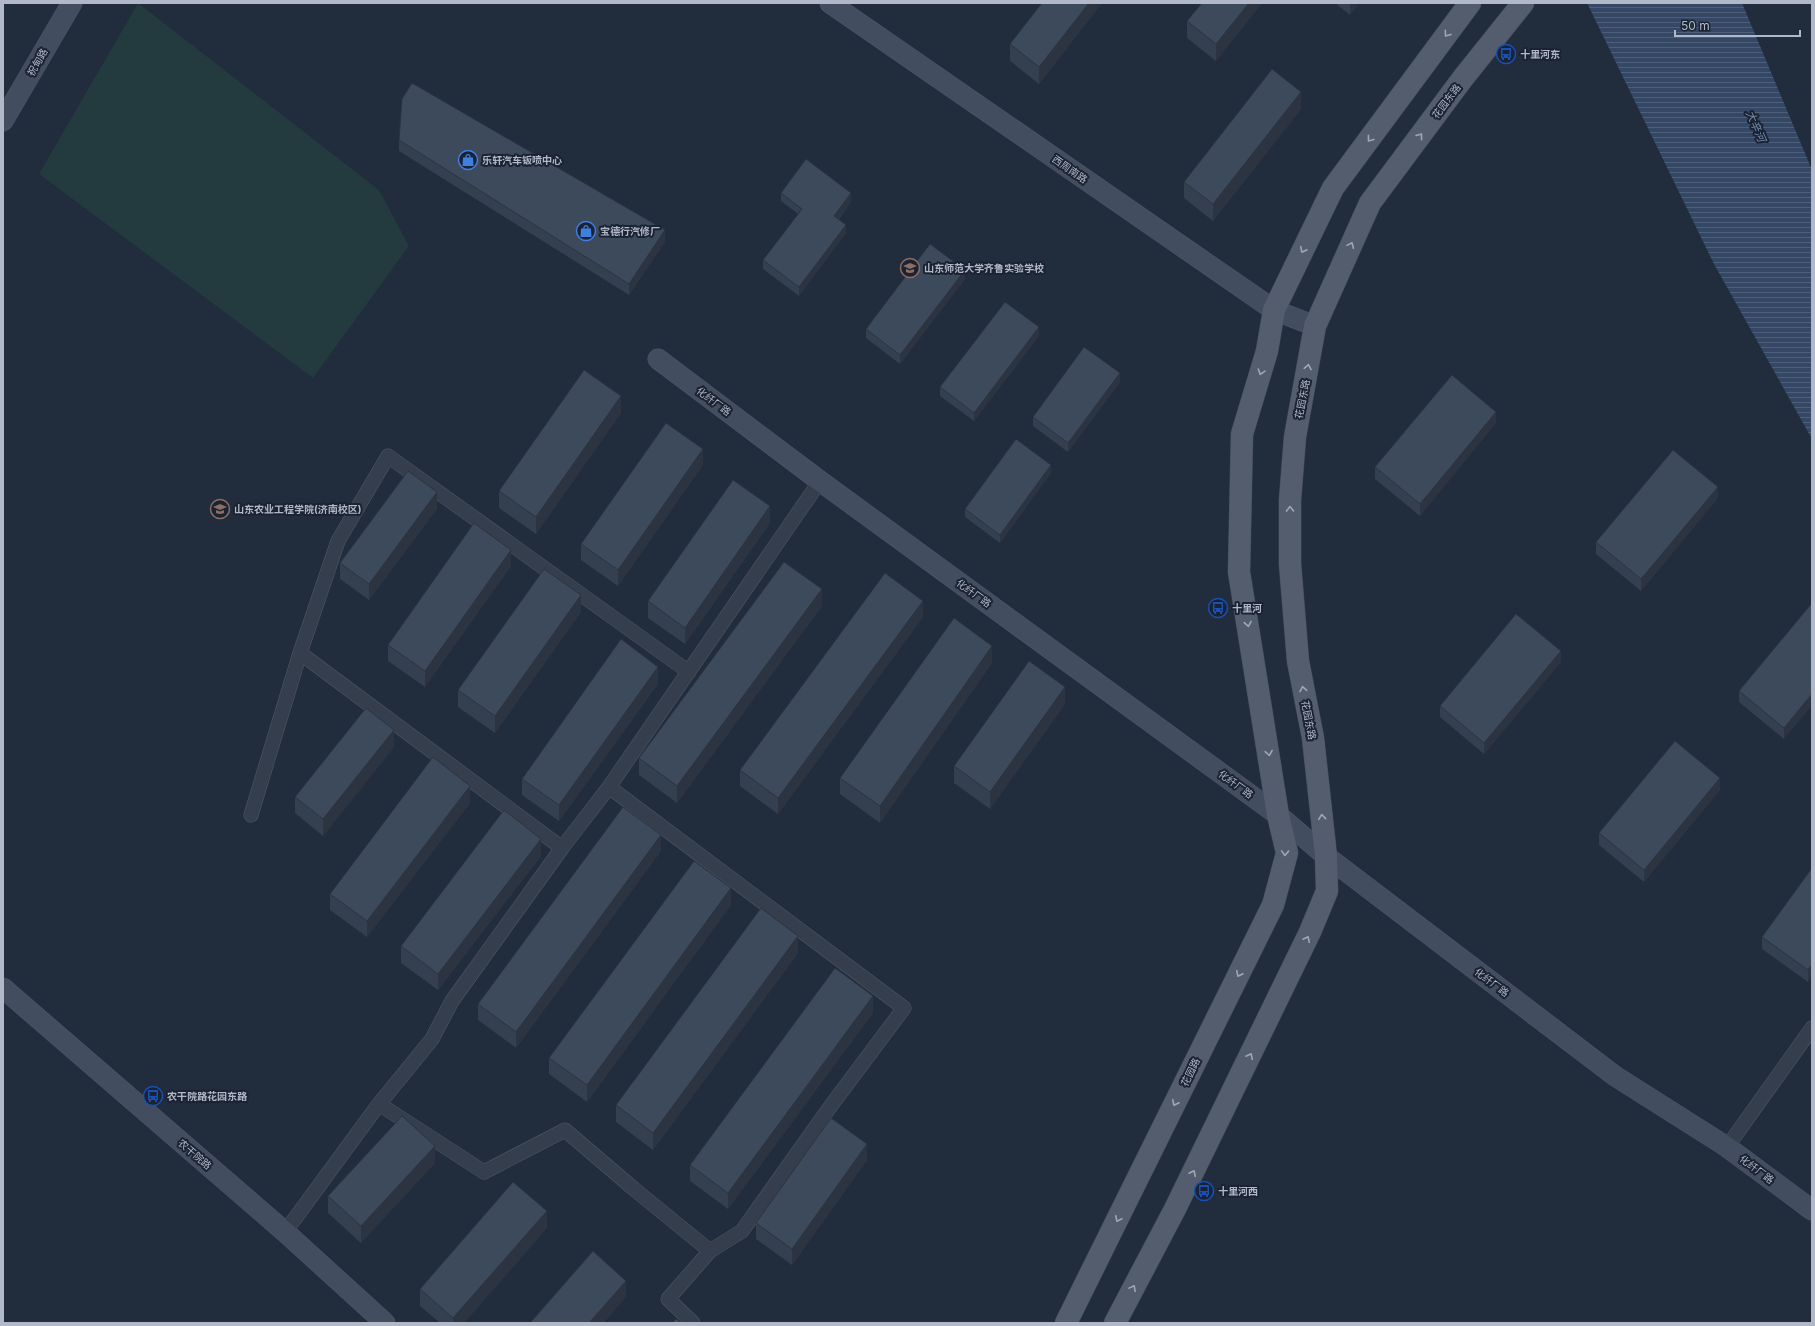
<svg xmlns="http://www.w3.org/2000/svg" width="1815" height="1326" font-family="Inter,'Noto Sans SC',sans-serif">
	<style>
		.garden { fill: #233a3e }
		.water { fill: url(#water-rules) }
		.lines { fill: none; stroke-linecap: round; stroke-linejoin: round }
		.street-casing { stroke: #515968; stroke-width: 15 }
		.secondary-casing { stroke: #515968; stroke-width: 21 }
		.primary-casing { stroke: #3f4756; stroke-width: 23 }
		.street { stroke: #353e4d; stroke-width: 14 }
		.secondary { stroke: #434d60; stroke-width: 20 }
		.primary { stroke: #535d6d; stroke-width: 22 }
		.wall { fill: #34404f }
		.shaded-wall { fill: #2b3440 }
		.building { fill: #3d4a5c; stroke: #2b3440 }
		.oneway { stroke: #9ea7b6 }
		.labels { text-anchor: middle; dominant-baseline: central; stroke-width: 4; stroke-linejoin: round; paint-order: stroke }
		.poi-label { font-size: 10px; font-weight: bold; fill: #b1b9c8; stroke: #1b2332; text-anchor: start }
		.street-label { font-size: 10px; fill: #b1b9c8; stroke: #1b2332 }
		.water-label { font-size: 11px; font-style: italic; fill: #778eb2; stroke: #1b2332 }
	</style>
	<defs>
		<pattern id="water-rules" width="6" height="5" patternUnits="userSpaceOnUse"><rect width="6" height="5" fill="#344765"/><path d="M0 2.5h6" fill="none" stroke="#4f5f7a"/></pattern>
	</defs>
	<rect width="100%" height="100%" fill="#212c3d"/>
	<path class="garden" d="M138,3L379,190L409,246L313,378L39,174Z"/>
	<path class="water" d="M1587,3H1742L1812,170V439L1714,264Z"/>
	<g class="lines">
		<defs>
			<path id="street" d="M609,787L904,1008L830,1107L742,1231L710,1251
				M251,815L300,653
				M562,848L300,653L338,541L388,456L689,672
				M379,1104L484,1172L565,1130L634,1189L710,1251L668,1299L693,1323
				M1727,1147L1812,1028
				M285,1232L379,1104L432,1039L452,1001L562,848L609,787L820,481"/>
			<path id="secondary" d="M830,3L1274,310L1315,326
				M3,121L72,3
				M658,359L820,481L1278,815L1326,856L1615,1076L1727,1147L1812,1210
				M3,988L285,1232L385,1323"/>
			<path id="primary" d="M1066,1323L1273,905L1287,853L1278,815L1239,572L1242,434L1267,351L1274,310L1333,188L1470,3
				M1115,1323L1175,1209L1310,932L1327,891L1326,856L1313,738L1298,661L1290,564V500L1295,437L1315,326L1370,203L1463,78L1523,3"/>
		</defs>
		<use href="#street" class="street-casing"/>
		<use href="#secondary" class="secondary-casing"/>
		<use href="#primary" class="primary-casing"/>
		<use href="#street" class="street"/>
		<use href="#secondary" class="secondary"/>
		<use href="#primary" class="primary"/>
	</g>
	<path class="wall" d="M1042,3H1102L1039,84L1010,61V44Z
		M1262,3L1216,61L1187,38V21Z
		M1335,3H1359L1350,15Z
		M1301,109L1213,221L1184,198V182Z
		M399,140L665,242L629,295L399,151Z
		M781,193L851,202L839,219L846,233L799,296L763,269V260L798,214L781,201Z
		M965,279L900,364L866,338V329Z
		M1039,336L974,421L940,396V387Z
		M1120,382L1068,452L1033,426V417Z
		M621,413L536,534L499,508V491Z
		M1496,423L1420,516L1375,479V467Z
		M703,465L618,586L581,560V544Z
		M1051,473L1000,543L965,517V509Z
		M1718,498L1641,591L1596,554V542Z
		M437,509L369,600L340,579V563Z
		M770,523L685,644L648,618V601Z
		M511,566L425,687L388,661V645Z
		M1812,603L1784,739L1739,702V691Z
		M822,606L677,803L639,775V758Z
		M581,612L495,733L458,707V690Z
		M923,617L778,814L740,786V770Z
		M1561,662L1484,754L1440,717V706Z
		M992,663L880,823L840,794V778Z
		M658,684L559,821L522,795V779Z
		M1065,704L990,809L954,783V766Z
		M394,747L323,836L295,813V797Z
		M1720,790L1644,882L1599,845V833Z
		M470,803L367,937L330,910V894Z
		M661,851L516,1048L478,1020V1004Z
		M541,856L438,990L401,963V946Z
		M1812,868V975L1808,982L1762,949V937Z
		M731,905L587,1102L549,1074V1058Z
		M798,953L653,1150L616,1122V1105Z
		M873,1013L728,1209L690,1181V1165Z
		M867,1160L792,1265L756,1239V1223Z
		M435,1163L361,1243L328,1213V1196Z
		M547,1228L464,1323H440L420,1306V1289Z"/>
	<path class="shaded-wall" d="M1089,3H1102L1039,84V67Z
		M1249,3H1262L1216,61V44Z
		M1350,3H1359L1350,15Z
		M1301,92V109L1213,221V204Z
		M851,193V202L834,224V216Z
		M846,225V233L799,296V287Z
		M665,230V242L629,295V284Z
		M965,270V279L900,364V355Z
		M1039,327V336L974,421V413Z
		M1120,373V382L1068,452V443Z
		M621,396V413L536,534V517Z
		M1496,412V423L1420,516V504Z
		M703,449V465L618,586V570Z
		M1051,465V473L1000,543V535Z
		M1718,487V498L1641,591V579Z
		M437,492V509L369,600V584Z
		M770,506V523L685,644V628Z
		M511,550V566L425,687V671Z
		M822,589V606L677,803V786Z
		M581,595V612L495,733V716Z
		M923,601V617L778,814V798Z
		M992,646V663L880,823V806Z
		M1561,651V662L1484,754V743Z
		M658,667V684L559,821V805Z
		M1065,687V704L990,809V792Z
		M1812,694V706L1784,739V728Z
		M394,730V747L323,836V819Z
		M1720,778V790L1644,882V870Z
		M470,786V803L367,937V921Z
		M661,835V851L516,1048V1032Z
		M541,839V856L438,990V974Z
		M731,888V905L587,1102V1085Z
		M798,936V953L653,1150V1133Z
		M1812,964V975L1808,982V970Z
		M873,996V1013L728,1209V1193Z
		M867,1144V1160L792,1265V1249Z
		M435,1146V1163L361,1243V1226Z
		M547,1211V1228L464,1323H453V1318Z
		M626,1281V1297L604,1323H589Z"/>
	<path class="building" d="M1042,3H1089L1039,67L1010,44Z
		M1202,3H1249L1216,44L1187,21Z
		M1272,69L1301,92L1213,204L1184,182Z
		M412,83L665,230L629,284L399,140L402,99Z
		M806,159L851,193L834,216L846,225L799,287L763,260L802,209L781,193Z
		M930,244L965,270L900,355L866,329Z
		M1005,302L1039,327L974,413L940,387Z
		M1084,347L1120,373L1068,443L1033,417Z
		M584,370L621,396L536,517L499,491Z
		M1452,375L1496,412L1420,504L1375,467Z
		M666,423L703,449L618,570L581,544Z
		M1016,439L1051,465L1000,535L965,509Z
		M1673,450L1718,487L1641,579L1596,542Z
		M408,471L437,492L369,584L340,563Z
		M733,480L770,506L685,628L648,601Z
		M474,523L511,550L425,671L388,645Z
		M784,562L822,589L677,786L639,758Z
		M544,569L581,595L495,716L458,690Z
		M885,573L923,601L778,798L740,770Z
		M1812,603V694L1784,728L1739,691Z
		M1516,614L1561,651L1484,743L1440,706Z
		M954,618L992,646L880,806L840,778Z
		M621,639L658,667L559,805L522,779Z
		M1029,661L1065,687L990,792L954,766Z
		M366,708L394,730L323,819L295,797Z
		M1675,741L1720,778L1644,870L1599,833Z
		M433,757L470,786L367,921L330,894Z
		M623,807L661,835L516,1032L478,1004Z
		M504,810L541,839L438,974L401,946Z
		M694,861L731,888L587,1085L549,1058Z
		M1812,868V964L1808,970L1762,937Z
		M761,908L798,936L653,1133L616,1105Z
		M835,968L873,996L728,1193L690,1165Z
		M402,1116L435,1146L361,1226L328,1196Z
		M831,1118L867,1144L792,1249L756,1223Z
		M513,1182L547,1211L453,1318L420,1289Z
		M593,1251L626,1281L589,1323H530Z
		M676,1319L681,1323H672Z"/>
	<defs><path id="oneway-chevron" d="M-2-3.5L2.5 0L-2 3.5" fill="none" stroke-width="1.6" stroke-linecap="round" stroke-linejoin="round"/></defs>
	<g class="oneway">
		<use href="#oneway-chevron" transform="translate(1447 34) rotate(126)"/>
		<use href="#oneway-chevron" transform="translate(1420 136) rotate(-53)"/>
		<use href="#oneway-chevron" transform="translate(1370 139) rotate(127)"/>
		<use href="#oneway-chevron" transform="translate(1351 245) rotate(-66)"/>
		<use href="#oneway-chevron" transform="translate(1303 250) rotate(116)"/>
		<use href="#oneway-chevron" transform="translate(1308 367) rotate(-79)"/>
		<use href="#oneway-chevron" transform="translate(1261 372) rotate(107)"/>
		<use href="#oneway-chevron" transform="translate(1290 509) rotate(-91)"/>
		<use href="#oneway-chevron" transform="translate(1248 624) rotate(80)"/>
		<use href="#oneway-chevron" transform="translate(1303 689) rotate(-101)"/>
		<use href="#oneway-chevron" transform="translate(1269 753) rotate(81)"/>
		<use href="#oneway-chevron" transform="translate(1322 817) rotate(-96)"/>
		<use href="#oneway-chevron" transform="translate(1285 853) rotate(92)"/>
		<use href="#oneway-chevron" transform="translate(1307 939) rotate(-64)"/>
		<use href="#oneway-chevron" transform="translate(1239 974) rotate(116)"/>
		<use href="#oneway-chevron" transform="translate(1250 1056) rotate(-64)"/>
		<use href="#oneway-chevron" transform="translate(1175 1103) rotate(116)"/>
		<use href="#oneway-chevron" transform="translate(1193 1173) rotate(-64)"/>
		<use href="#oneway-chevron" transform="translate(1118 1219) rotate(116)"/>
		<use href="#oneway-chevron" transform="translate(1133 1288) rotate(-62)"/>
	</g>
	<defs>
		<symbol id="bus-ring" viewBox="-11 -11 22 22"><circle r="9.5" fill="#1b2332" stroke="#1a4fb4" stroke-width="1.5"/><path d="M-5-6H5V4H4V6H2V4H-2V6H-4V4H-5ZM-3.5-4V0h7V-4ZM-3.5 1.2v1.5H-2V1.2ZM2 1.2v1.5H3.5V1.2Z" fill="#1a4fb4"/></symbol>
		<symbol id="shop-ring" viewBox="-11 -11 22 22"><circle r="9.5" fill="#1b2332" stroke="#3f7fe0" stroke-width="1.5"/><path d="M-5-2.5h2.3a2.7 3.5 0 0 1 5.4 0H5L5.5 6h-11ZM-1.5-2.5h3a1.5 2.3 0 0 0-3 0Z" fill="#3f7fe0"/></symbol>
		<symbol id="school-ring" viewBox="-11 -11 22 22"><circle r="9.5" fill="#1b2332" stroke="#8d6e63" stroke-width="1.5"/><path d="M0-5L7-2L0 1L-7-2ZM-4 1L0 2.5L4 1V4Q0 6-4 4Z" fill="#8d6e63"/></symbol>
		<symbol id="university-ring" viewBox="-11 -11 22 22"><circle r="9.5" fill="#1b2332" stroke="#8d6e63" stroke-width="1.5"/><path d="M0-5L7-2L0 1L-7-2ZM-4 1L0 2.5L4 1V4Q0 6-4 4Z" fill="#8d6e63"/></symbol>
	</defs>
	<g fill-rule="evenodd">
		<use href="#bus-ring" x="1495" y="43" width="22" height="22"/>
		<use href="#shop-ring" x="457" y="149" width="22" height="22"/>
		<use href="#shop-ring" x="575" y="220" width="22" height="22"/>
		<use href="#school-ring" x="899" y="257" width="22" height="22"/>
		<use href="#university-ring" x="209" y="498" width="22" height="22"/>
		<use href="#bus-ring" x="1207" y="597" width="22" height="22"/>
		<use href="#bus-ring" x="142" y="1085" width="22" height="22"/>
		<use href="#bus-ring" x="1193" y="1180" width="22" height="22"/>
	</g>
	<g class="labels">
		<g class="poi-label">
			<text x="1520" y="54">十里河东</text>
			<text x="482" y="160">乐轩汽车钣喷中心</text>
			<text x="600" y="231">宝德行汽修厂</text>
			<text x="924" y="268">山东师范大学齐鲁实验学校</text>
			<text x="234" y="509">山东农业工程学院(济南校区)</text>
			<text x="1232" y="608">十里河</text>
			<text x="167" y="1096">农干院路花园东路</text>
			<text x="1218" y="1191">十里河西</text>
		</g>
		<g class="street-label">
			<text transform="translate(37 62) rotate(-60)">祝甸路</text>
			<text transform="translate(1446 101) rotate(-53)">花园东路</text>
			<text transform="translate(1070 169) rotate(35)">西周南路</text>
			<text transform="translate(1302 399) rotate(-79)">花园东路</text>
			<text transform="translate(714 401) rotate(37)">化纤厂路</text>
			<text transform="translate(974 593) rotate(36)">化纤厂路</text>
			<text transform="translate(1309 720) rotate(79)">花园东路</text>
			<text transform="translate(1236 784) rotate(36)">化纤厂路</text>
			<text transform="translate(1492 982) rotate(37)">化纤厂路</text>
			<text transform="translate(1190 1072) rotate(-64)">花园路</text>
			<text transform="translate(195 1154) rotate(41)">农干院路</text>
			<text transform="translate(1757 1169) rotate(37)">化纤厂路</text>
		</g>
		<g class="water-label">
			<text transform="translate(1756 126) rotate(66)">大辛河</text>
		</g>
	</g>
	<rect width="1815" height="1326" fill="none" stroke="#b1b9c8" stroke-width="8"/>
	<path d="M1675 30v6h125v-6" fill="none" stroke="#b1b9c8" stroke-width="2"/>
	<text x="1681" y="30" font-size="12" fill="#b1b9c8" stroke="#1b2332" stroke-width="3" paint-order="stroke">50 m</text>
</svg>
